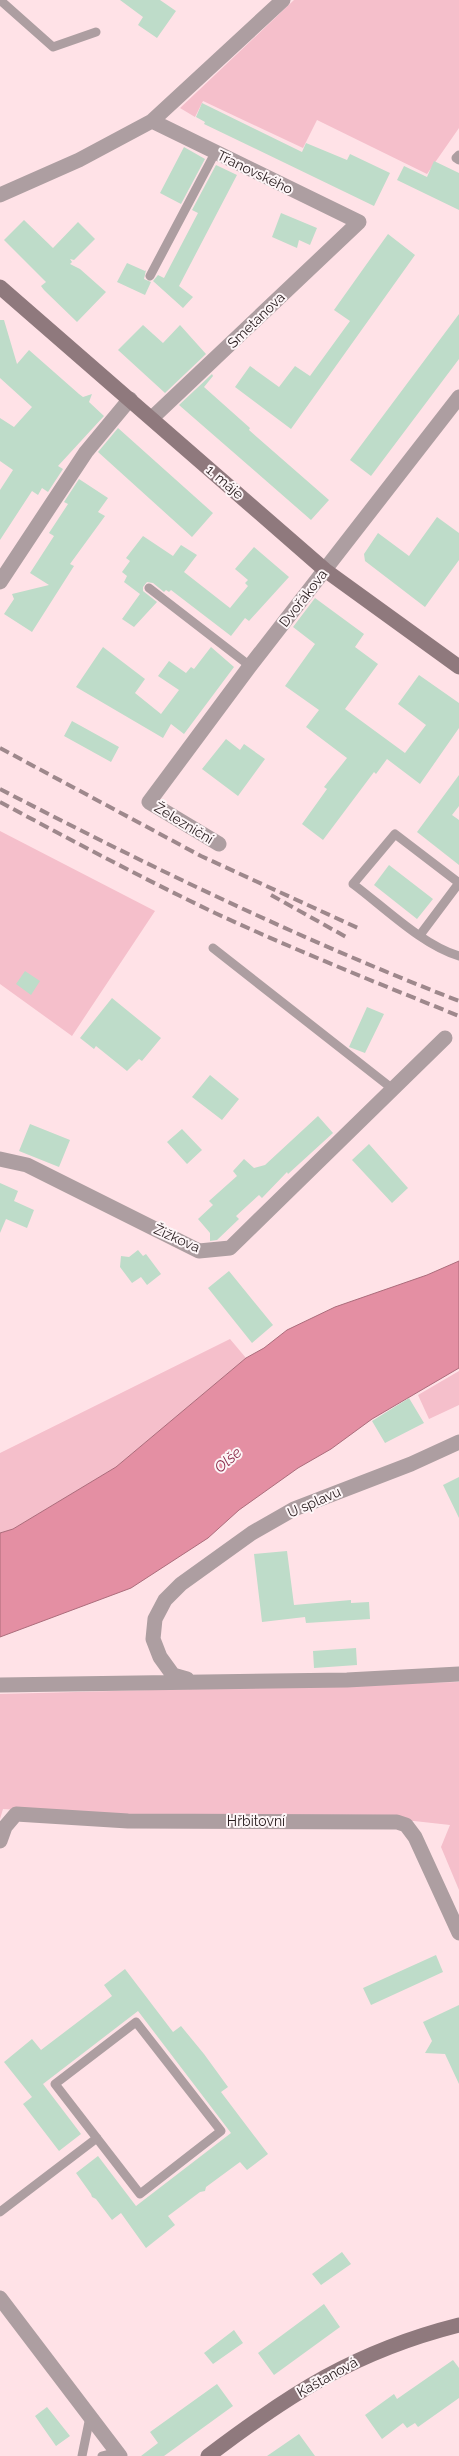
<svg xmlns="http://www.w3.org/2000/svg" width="459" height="2456" font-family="Raleway,sans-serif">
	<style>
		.green { fill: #f5bfcb }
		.water { fill: #e48fa3; stroke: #ab6c7b }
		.building { fill: #bedcc9 }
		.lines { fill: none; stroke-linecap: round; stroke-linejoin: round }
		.lane { stroke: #ad9ea1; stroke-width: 9 }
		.street { stroke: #ad9ea1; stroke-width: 15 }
		.secondary { stroke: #8f797d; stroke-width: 15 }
		.rail { stroke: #9e888c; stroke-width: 4; stroke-dasharray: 10 5; stroke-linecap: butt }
		.labels { text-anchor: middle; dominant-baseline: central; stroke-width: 4; stroke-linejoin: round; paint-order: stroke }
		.street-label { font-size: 14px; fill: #271b1d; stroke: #fdf5f7 }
		.water-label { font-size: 15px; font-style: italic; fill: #892748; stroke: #fdf5f7 }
	</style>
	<rect width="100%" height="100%" fill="#ffe2e7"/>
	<path class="green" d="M294,0H459V128L427,174L317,120L303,148L203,101L195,117L180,108Z
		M0,831L155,911L72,1036L0,984Z
		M230,1339L246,1358L116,1467L13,1529L0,1533V1453Z
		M459,1371V1405L429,1419L418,1395Z
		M459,1682V1890L441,1847L450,1825L414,1821L86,1814L3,1809L0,1819V1694Z"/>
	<path class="water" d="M459,1261V1368L372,1419L331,1449L298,1468L239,1510L208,1538L131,1588L0,1637V1533L13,1529L116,1467L246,1358L264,1348L287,1330L335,1307L427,1275Z"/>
	<path class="building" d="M120,0H160L176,11L157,38L138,25L143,17Z
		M202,103L302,152L306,143L347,160L350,154L390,173L374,206L204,124L205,122L196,117Z
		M184,147L205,159L181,204L160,193Z
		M434,161L459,173V210L397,180L404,166L427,177Z
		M216,165L237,175L179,286L193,297L183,308L153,281L158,275L164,278L198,213L192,210Z
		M281,213L317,228L310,245L299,240L297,248L272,237Z
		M24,220L53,248L78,222L95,239L74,260L70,259L72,262L70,264L80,269L106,292L77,322L44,290L41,286L46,282L4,240Z
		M388,234L415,255L291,429L235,387L250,366L279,387L295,366L310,376L350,321L334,310Z
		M127,263L145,271L146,270L144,279L151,282L145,295L117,282Z
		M459,314V359L371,476L350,460Z
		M0,320H4L17,364L29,350L79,394L83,397L92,394L89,402L104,416L58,466L63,469L48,492L42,488L38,495L32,491L0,540V490L13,470L0,461V418L14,427L32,407L0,378Z
		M143,325L163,343L180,325L206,354L165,393L118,350Z
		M212,374L213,376L204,387L250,428L249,430L329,500L311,520L179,405Z
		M118,428L213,513L192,537L98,452Z
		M79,479L108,498L98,512L105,516L70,564L74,566L32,632L4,614L14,599L12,594L49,585L30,573L54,536L49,533L68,504L64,502Z
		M437,517L459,533V560L425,607L365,561L364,554L378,533L409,556Z
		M143,536L173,556L181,545L197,555L184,572L230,608L248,586L245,583L248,580L235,569L254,547L289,577L249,621L245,618L231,636L171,590L169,592L166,590L164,592L153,583L147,582L143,587V591L157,602L134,627L122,619L140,594L124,582L127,576L122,572L130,561L126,558Z
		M315,598L364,634L355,647L378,664L345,709L405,753L426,725L398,704L419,675L459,703V728L420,784L387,759L376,774L374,772L323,840L302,824L327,789L324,787L347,758L306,727L319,710L285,686L315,644L293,627Z
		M103,647L145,679L135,693L161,714L179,690L158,676L169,661L186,673L191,667L194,669L211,647L234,667L184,734L171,724L163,738L76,687Z
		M72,721L119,747L111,762L64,736Z
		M226,739L240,750L244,744L265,759L238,796L202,769Z
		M459,775V806L452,815L459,820V865L417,832Z
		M389,865L433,899L417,919L374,885Z
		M25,971L40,981L31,995L16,984Z
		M112,998L161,1038L142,1061L139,1059L127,1071L96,1046L94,1049L80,1038Z
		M367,1007L384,1014L365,1053L349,1047Z
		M210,1075L239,1099L222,1120L192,1097Z
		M318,1116L333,1133L288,1174L287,1172L262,1198L259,1195L236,1216L239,1219L217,1240L210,1241V1233L198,1219L213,1205L209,1201L237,1176L233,1171L244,1159L254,1168L265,1165Z
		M30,1124L70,1140L59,1167L19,1151Z
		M182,1129L202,1150L187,1164L167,1142Z
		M369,1144L408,1188L392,1203L352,1160Z
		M0,1183L18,1191L14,1201L34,1210L27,1228L6,1219L0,1233Z
		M138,1250L143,1256L146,1254L161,1274L147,1285L141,1277L132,1283L120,1267L121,1256L129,1257Z
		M229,1271L273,1325L252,1343L208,1288Z
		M409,1398L424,1423L385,1443L372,1421Z
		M459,1477V1518L443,1485Z
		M287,1551L294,1605L351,1600V1603L369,1602L370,1619L306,1623L305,1617L262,1622L254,1554Z
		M356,1648L357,1665L314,1668L313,1651Z
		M436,1955L443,1972L371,2005L363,1988Z
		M125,1969L173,2032L181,2026L204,2054L228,2087L221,2092L268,2154L247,2170L240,2162L206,2187L205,2191L200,2192L168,2216L175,2225L146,2248L121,2213L112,2220L96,2199L92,2197L91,2194L76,2173L98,2156L136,2206L231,2133L138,2011L43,2084L81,2134L59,2151L23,2104L32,2097L4,2062L32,2039L41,2050L112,1996L104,1985Z
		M459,2005V2084L445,2054L425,2053L432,2041L423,2022Z
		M342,2252L351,2264L321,2285L312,2274Z
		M324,2304L340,2327L274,2375L258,2353Z
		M234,2330L243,2343L213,2364L204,2353Z
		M453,2360L459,2368V2398L418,2427L415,2423L407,2428L403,2423L382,2439L365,2415L394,2394L397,2399Z
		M217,2384L233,2406L164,2456H141L158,2443L150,2432Z
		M47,2407L70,2436L56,2446L35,2416Z
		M299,2434L315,2456H267Z"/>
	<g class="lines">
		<path class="lane" d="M0,0L53,47L96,32
			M459,155L456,158L459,160
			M150,276L215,153
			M149,588L250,666
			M420,935L459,883L395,834L353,884C384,907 422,945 459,956
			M213,948L394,1090
			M136,2022L221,2131L140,2194L55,2084Z
			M0,2212L97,2138
			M82,2456L90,2417
			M102,2456L117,2452"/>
		<path class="street" d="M0,195L79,160L152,121L283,0
			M152,418L359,222L152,121
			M0,582L86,452L130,399
			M219,844L149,802L250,666L459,397
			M0,1159L27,1165L199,1251L230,1248L445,1038
			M187,1679L173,1675L160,1657L153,1639L155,1619L165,1600L181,1584L252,1533L294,1509L411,1464L459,1442
			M0,1685L347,1680L459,1674
			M0,1841L5,1827L16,1814L128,1821L397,1822L406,1825L415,1837L459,1933
			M0,2298L120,2456"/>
		<path class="secondary" d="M0,287L325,570L459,667
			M208,2456C291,2393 356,2351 459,2325"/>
		<path class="rail" d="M0,748L201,856L360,929
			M0,789C150,867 302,940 459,1001
			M0,802C71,840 142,878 215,913C295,950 377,983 459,1016
			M271,895L348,938"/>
	</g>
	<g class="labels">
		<g class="street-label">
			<text transform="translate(255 172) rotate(26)">Třanovského</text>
			<text transform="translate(256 320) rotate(-44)">Smetanova</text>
			<text transform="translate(225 482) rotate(41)">1. máje</text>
			<text transform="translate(303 598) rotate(-52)">Dvořákova</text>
			<text transform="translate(184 823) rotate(31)">Železniční</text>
			<text transform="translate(177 1238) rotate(24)">Žižkova</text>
			<text transform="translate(314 1502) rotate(-24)">U splavu</text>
			<text x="256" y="1821">Hřbitovní</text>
			<text transform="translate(327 2377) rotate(-29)">Kaštanová</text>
		</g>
		<g class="water-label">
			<text transform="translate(228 1460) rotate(-41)">Olše</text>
		</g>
	</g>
</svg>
